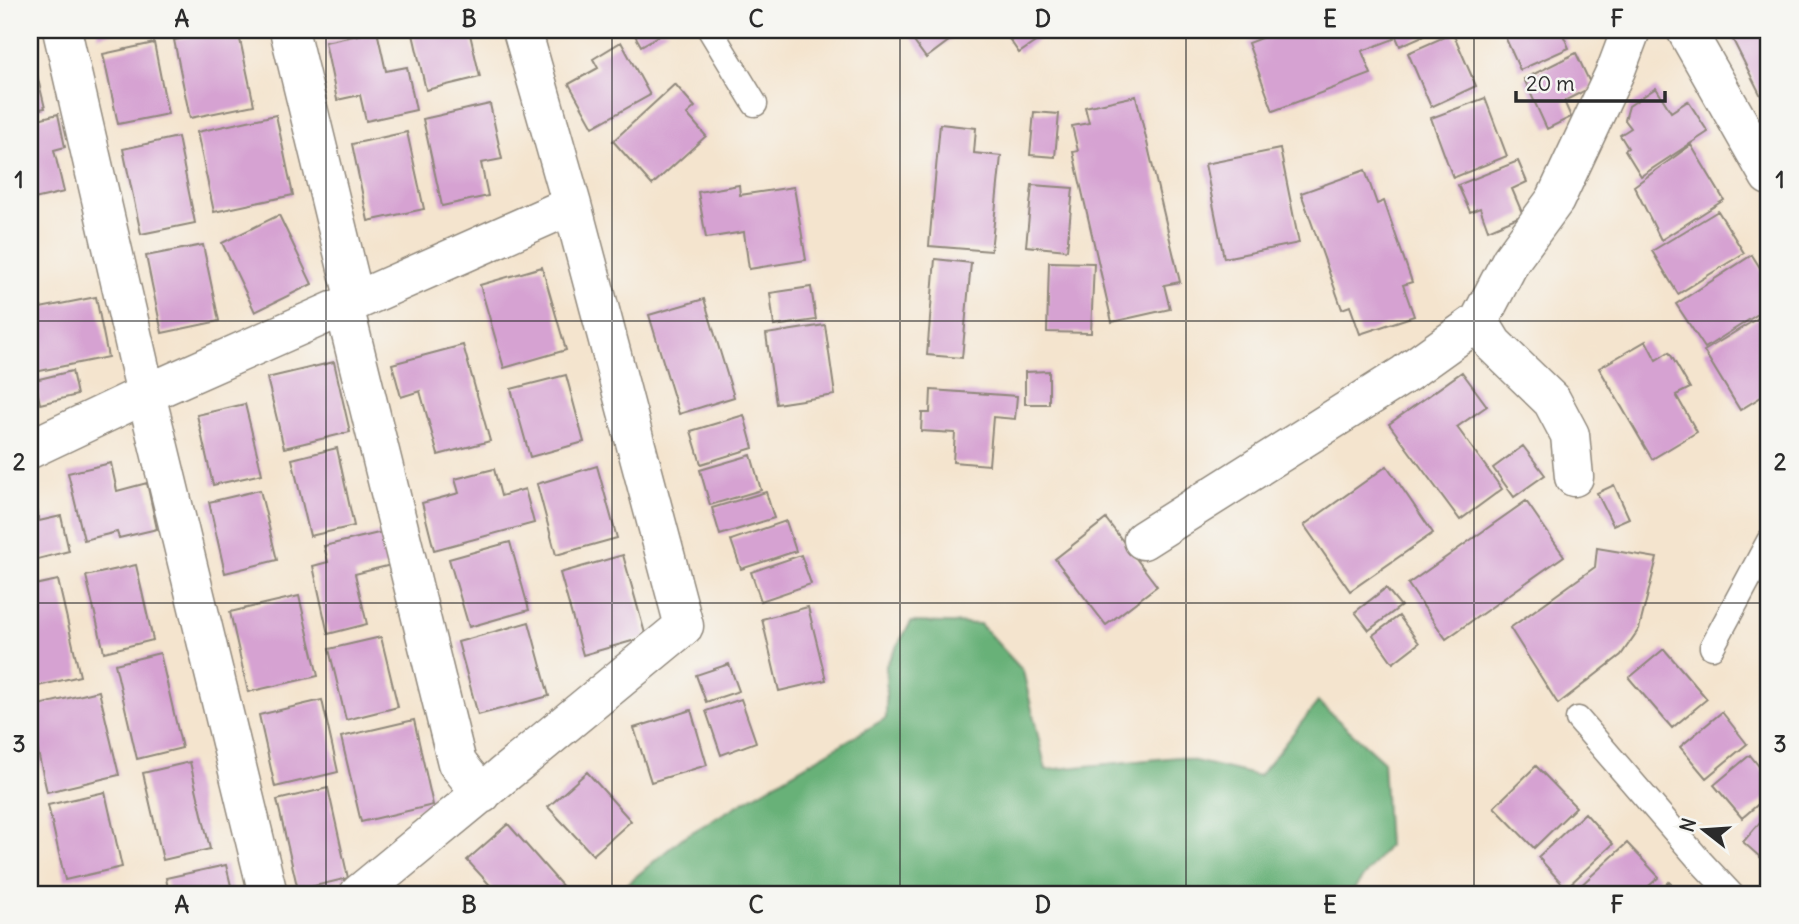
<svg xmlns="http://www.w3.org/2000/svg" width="1799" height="924" font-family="Delius,sans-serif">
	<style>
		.forest { fill: #68b178; stroke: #4a6e52; stroke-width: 2 }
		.building { fill: #d6a2d2 }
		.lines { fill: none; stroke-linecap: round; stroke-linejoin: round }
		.service-casing { stroke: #90887c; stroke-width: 27 }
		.minor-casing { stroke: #90887c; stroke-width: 41 }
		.secondary-casing { stroke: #90887c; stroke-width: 41 }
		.service { stroke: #fff; stroke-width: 24 }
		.minor { stroke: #fff; stroke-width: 38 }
		.secondary { stroke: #fff; stroke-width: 38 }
		.grid { fill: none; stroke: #2b2b2b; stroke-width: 2; stroke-opacity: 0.55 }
		.neatline { fill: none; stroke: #2b2b2b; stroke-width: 2.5 }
		.grid-label { font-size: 23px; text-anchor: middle; font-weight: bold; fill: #2b2b2b }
	</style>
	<rect width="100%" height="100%" fill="#f6f6f2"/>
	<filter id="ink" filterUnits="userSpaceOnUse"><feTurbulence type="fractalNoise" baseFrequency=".0143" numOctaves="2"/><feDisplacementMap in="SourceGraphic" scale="14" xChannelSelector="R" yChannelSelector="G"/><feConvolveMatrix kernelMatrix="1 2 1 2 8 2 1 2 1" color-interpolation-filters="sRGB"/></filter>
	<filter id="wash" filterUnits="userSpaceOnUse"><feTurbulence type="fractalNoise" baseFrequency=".00686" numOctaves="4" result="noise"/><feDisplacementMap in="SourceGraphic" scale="28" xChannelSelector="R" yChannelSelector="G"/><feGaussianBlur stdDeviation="1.57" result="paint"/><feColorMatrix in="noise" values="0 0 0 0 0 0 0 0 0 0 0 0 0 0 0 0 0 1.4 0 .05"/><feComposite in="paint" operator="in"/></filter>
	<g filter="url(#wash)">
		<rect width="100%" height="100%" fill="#f4e4ce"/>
		<path class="forest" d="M911,622L980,624L1023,671L1046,770L1178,757L1259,776L1318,702L1383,761L1388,846L1350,894H615L682,838L886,718V665Z"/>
		<g id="blocks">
			<path class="building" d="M97,30H123V31L98,36Z
				M222,30H238L254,105L190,118L174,40Z
				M412,30H469L480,77L426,90Z
				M632,30H669L641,46Z
				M911,30H955L958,34L926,58L907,32Z
				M1003,30H1053L1019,53Z
				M1282,30H1391L1394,39L1362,51L1371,74L1273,111L1248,43Z
				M1393,30H1436L1400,46Z
				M1502,30H1561L1569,48L1520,70Z
				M1728,30H1769V97L1763,100Z
				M377,31L386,71L407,67L416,110L366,121L360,95L337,100L325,42Z
				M1453,33L1476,86L1431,107L1408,53Z
				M621,42L650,95L593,127L569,84L598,68L593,59Z
				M154,43L168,114L118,124L103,54Z
				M30,46L45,108L30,111Z
				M1576,53L1592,87L1564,101L1571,117L1547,129L1524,79Z
				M675,84L695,107L687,114L706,136L652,185L613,141Z
				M1656,88L1671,112L1688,101L1708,132L1641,176L1625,150L1628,148L1620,135L1631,128L1625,120L1629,106Z
				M1136,96L1180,282L1164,285L1170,309L1112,322L1073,152L1078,151L1072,126L1089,123L1085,107Z
				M1485,98L1507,156L1453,178L1431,118Z
				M490,104L502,159L481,163L488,196L442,206L423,119Z
				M1034,112L1059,114L1055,157L1030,155Z
				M58,114L65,147L54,150L64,192L30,200V121Z
				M276,115L293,195L214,212L197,132Z
				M940,124L976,128L974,153L1001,156L991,251L929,246Z
				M407,132L424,209L368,221L352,144Z
				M178,137L195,223L141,234L123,149Z
				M1691,145L1724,200L1661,240L1634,186Z
				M1280,149L1299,243L1224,258L1205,164Z
				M1518,161L1527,182L1512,189L1523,215L1488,230L1480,208L1470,212L1458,185Z
				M1365,170L1377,204L1384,201L1412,282L1403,285L1414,316L1360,334L1350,306L1342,309L1301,193Z
				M739,185L740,195L794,187L806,260L749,269L744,232L706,238L698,192Z
				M1032,185L1073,188L1067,250L1026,246Z
				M1718,211L1744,253L1678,294L1652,251Z
				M279,215L312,284L255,312L222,243Z
				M203,245L219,321L162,333L146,256Z
				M1752,255L1769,282V307L1705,348L1676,304Z
				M935,259L971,263L962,358L927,355Z
				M1049,262L1094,263L1091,333L1047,332Z
				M542,267L566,350L504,368L480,285Z
				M811,287L816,320L774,326L770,293Z
				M96,297L108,357L30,373V310Z
				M704,299L734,397L679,414L649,315Z
				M1758,318L1769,336V392L1740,410L1704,351Z
				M825,325L835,395L776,404L766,334Z
				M1646,341L1656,360L1669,352L1690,388L1676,395L1697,432L1652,459L1599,368Z
				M463,345L490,441L438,455L420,391L401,397L392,364Z
				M334,362L350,432L284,448L267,378Z
				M72,371L77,395L40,404L35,380Z
				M1049,371V404H1025V372Z
				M1462,372L1487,406L1457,427L1502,489L1460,520L1389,424Z
				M566,375L584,442L530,457L511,389Z
				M931,390L1017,396L1015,419L993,417L989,465L953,462L955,433L921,431L922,413H930Z
				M245,404L262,474L213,485L197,415Z
				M744,415L753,448L701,464L691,431Z
				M1523,446L1545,475L1514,497L1493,468Z
				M337,448L354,526L310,536L292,459Z
				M751,455L761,490L710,505L700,470Z
				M111,463L117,491L147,483L157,529L119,538L117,532L84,540L68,473Z
				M597,466L617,538L556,555L537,484Z
				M1387,466L1433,533L1350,591L1304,525Z
				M494,469L501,496L525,489L534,523L434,550L422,503L459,493L455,479Z
				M1614,485L1629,518L1613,525L1597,493Z
				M260,490L277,560L225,573L209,502Z
				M766,492L774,518L720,535L712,508Z
				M1526,501L1564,556L1446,639L1408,584Z
				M34,502L39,521L61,516L69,551L30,561V503Z
				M1106,519L1157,586L1106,625L1055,559Z
				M786,521L796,551L741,569L731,540Z
				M387,531L395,564L355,574L367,624L328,634L313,566L328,562L324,546Z
				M510,542L529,610L469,627L449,559Z
				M1597,548L1657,558L1639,629L1621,655L1558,704L1510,628L1595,567Z
				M623,555L646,637L583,655L560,573Z
				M801,555L811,584L761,601L751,572Z
				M136,565L153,640L104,652L86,576Z
				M58,580L80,676L30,688V586Z
				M1386,588L1401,606L1369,630L1355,612Z
				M299,596L318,676L248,692L230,612Z
				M808,607L826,680L779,691L762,619Z
				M1399,616L1419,643L1393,663L1373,635Z
				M529,622L549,696L478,715L458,642Z
				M381,637L398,707L346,720L329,649Z
				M1664,649L1707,699L1672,728L1629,678Z
				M160,653L182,748L137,759L115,664Z
				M729,664L739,691L706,702L696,675Z
				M99,691L119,775L47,792L30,717V707Z
				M741,699L756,742L721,755L706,711Z
				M322,700L338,772L275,787L259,715Z
				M691,710L707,765L651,782L634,728Z
				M1722,712L1747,744L1706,778L1680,747Z
				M414,720L433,805L361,822L341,737Z
				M1750,755L1769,779V795L1742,818L1714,785Z
				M190,762L210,849L163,860L143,773Z
				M1536,766L1576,807L1534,848L1494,807Z
				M587,772L631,821L593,855L548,807Z
				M328,788L348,878L298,890L277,800Z
				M105,792L122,867L65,880L48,805Z
				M1769,812V865L1743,842Z
				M1585,813L1613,844L1566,888L1538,857Z
				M508,824L564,888L557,894H498L467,860Z
				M1627,843L1659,877L1640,894H1581L1577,889Z
				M226,865L233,894H169L166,878Z
				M1669,882L1681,894H1657Z"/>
		</g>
	</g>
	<g filter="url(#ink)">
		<use href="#blocks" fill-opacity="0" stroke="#90887c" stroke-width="2"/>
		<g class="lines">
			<defs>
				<path id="service" d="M710,30L755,104
					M1712,647L1769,541
					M1578,719L1702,863L1731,894"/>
				<path id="minor" d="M62,30L146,394L268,894
					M289,30L355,301
					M344,306L457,763L482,794
					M1479,321L1493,344L1552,401L1570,435L1574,477
					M30,449L146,394L572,205
					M1143,540L1405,374L1479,321L1511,260L1555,200L1616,70L1631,30
					M359,894L684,626L572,205L522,30"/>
				<path id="secondary" d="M1686,30L1769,176"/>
			</defs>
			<use href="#service" class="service-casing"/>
			<use href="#minor" class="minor-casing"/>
			<use href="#secondary" class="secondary-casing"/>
			<use href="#service" class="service"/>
			<use href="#minor" class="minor"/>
			<use href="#secondary" class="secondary"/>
		</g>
	</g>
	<path class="grid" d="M326,30V894M612,30V894M900,30V894M1186,30V894M1474,30V894M30,321H1769M30,603H1769"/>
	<rect width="1799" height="924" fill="none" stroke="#f6f6f2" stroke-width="77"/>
	<g transform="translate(1704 830) rotate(287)" stroke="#f6f6f2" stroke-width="5" paint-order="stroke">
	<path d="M0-5L12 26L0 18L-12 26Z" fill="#2b2b2b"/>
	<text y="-10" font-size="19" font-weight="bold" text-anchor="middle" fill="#2b2b2b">N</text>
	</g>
	<path d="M1516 91v10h149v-10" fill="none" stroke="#2b2b2b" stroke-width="3.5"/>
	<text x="1526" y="91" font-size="21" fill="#2b2b2b" stroke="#f6f6f2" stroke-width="5" paint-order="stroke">20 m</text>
	<rect x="38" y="38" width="1722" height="848" class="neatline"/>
	<g class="grid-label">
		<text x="182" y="27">A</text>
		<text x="469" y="27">B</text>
		<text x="756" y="27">C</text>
		<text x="1043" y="27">D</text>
		<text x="1330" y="27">E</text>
		<text x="1617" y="27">F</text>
		<text x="19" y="188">1</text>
		<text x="1780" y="188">1</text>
		<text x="19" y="470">2</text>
		<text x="1780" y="470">2</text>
		<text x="19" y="752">3</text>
		<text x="1780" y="752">3</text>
		<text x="182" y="913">A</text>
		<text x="469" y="913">B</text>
		<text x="756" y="913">C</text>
		<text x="1043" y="913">D</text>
		<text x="1330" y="913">E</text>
		<text x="1617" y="913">F</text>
	</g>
</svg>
